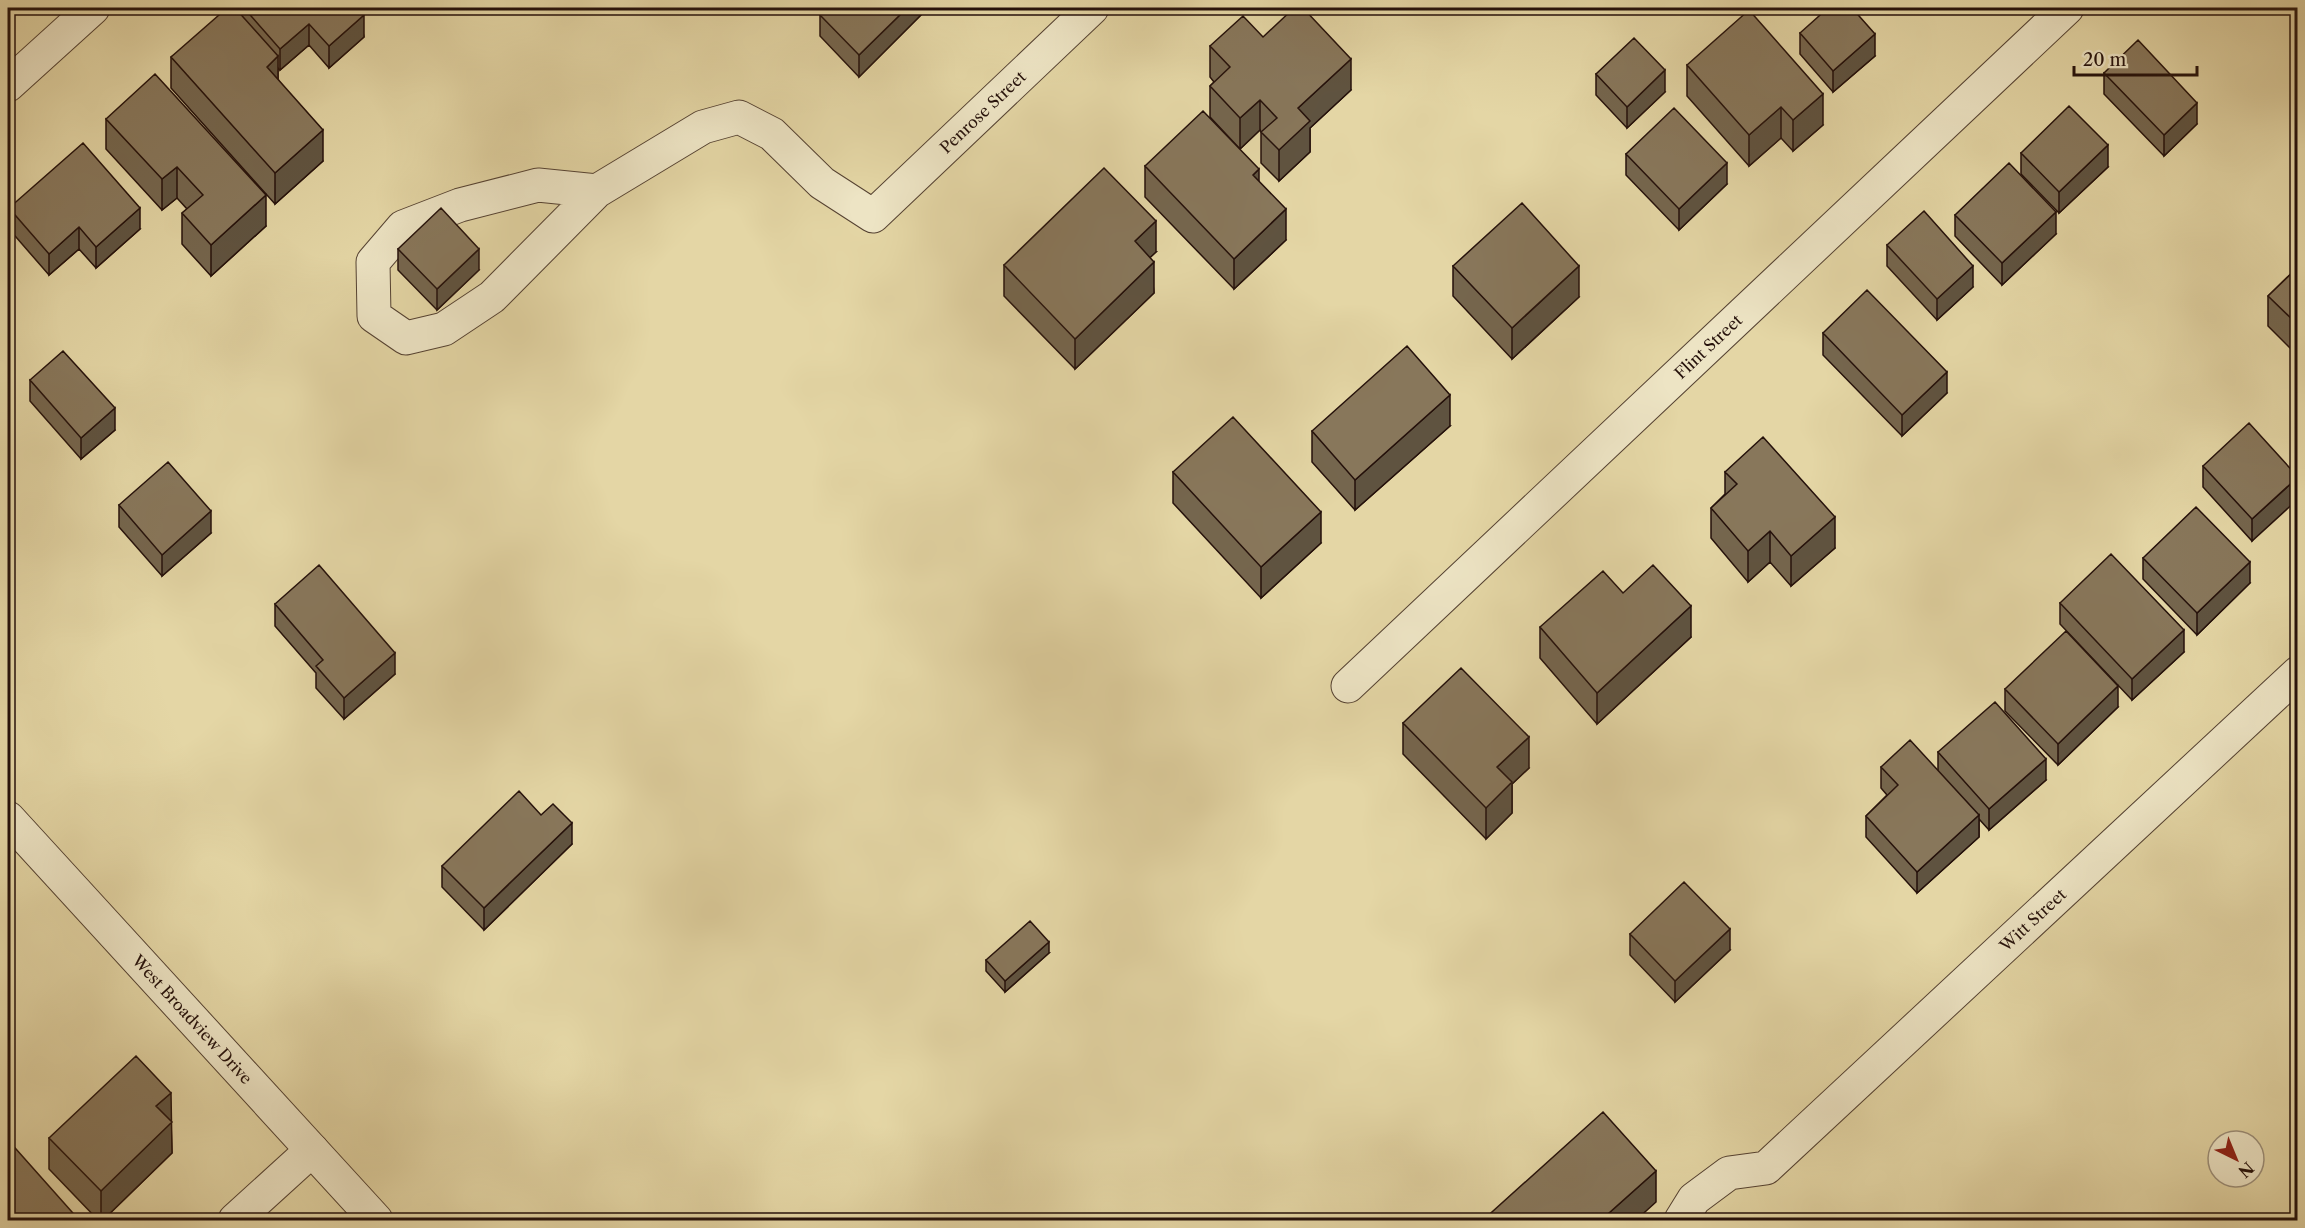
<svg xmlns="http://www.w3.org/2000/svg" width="2305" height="1228" font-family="'Libre Caslon Text',serif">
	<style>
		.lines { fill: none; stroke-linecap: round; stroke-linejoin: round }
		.minor-casing { stroke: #554232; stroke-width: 35 }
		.minor { stroke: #ede4c4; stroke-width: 33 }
		.wall { fill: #75664e; stroke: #25110b; stroke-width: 1.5 }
		.shaded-wall { fill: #5f5340; stroke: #25110b; stroke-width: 1.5 }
		.building { fill: #88775b; stroke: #25110b; stroke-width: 1.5 }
		.labels { text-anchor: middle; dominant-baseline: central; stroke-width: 5; stroke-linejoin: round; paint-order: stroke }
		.street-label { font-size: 16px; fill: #25110b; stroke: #ede4c4 }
	</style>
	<rect width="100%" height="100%" fill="#e4d6a5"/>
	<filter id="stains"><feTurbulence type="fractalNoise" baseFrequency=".00333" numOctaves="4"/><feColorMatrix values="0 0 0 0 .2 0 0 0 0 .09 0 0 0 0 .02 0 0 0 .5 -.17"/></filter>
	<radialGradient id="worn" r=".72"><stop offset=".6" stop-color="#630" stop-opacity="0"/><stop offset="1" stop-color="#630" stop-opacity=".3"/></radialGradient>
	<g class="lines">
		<defs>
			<g id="minor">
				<path d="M8,85L93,8"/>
				<path id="s1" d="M597,191L538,185L460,205L403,227L373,262L374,316L406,338L444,329L492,297L597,191L703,127L739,117L772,134L822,183L873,216L1092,8"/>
				<path id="s2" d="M1348,686L2067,8"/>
				<path id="s3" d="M8,818L376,1220"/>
				<path d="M235,1220L312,1150"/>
				<path id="s4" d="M1681,1220L1694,1199L1729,1173L1766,1168L2298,673"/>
			</g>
		</defs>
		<use href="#minor" class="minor-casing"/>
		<use href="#minor" class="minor"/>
	</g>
	<path class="wall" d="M241,8H358L364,37L329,68L309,45L280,70L278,68V79L323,161L275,204L171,88V57L241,14Z
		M819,8H921V15L859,77L820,36V15L823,12Z
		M1800,33L1875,56L1833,92L1800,54Z
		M1263,37L1351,90L1310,128V152L1279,181L1261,163V132L1260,130L1240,149L1210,117V86L1214,82L1210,77V46Z
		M1687,65L1823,125L1793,151L1781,138L1749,166L1687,96Z
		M2104,73L2197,124L2164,156L2104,94Z
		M1596,74L1665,92L1627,128L1596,95Z
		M106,119L266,226L211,276L182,244V213L187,209L177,198L162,210L106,149Z
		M2021,153L2108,167L2059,213L2021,174Z
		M1626,154L1727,184L1679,230L1626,175Z
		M1145,166L1286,240L1234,289L1145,197Z
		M9,208L140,229L96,268L79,249L49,275L9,229Z
		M1955,215L2056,234L2002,285L1955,236Z
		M1887,245L1973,287L1937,320L1887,266Z
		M398,249L479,270L437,310L398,270Z
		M1156,252L1150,257L1154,293L1075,369L1004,296V265Z
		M1453,266L1579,297L1512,359L1453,296Z
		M2298,267V356L2268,326V296Z
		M1823,333L1947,393L1902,436L1823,355Z
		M30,380L115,430L81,459L30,401Z
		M1450,426L1355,510L1312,462V431Z
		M2203,466L2298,477L2252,541L2203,487Z
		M1173,472L1321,543L1261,598L1173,503Z
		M1725,472L1835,548L1791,586L1770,562L1748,582L1711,538V508L1725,494Z
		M119,505L211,533L162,576L119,527Z
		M2143,558L2250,583L2197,635L2143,579Z
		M1623,593L1691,637L1597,724L1540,658V627Z
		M2060,603L2184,652L2132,700L2060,624Z
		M275,604L395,674L344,719L316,688V673L275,626Z
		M2005,689L2118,707L2058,765L2005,711Z
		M1403,723L1529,768L1512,784V813L1486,839L1403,754Z
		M1938,752L2046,780L1989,830L1979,819V837L1917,893L1866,837V816L1887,795L1881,788V767L1938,771Z
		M541,815L572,844L484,930L442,887V866Z
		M1630,934L1730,950L1675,1002L1630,955Z
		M1049,953L1005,992L986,971V960Z
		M171,1121L172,1153L102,1221H99L49,1169V1138Z"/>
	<path class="shaded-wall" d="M907,8H921V15L859,77V55Z
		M364,15V37L329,68V46Z
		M309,24V45L280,70V49Z
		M1875,34V56L1833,92V71Z
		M278,56V87L267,67Z
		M1351,59V90L1310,128V152L1279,181V150L1298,108Z
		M1665,70V92L1627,128V107Z
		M1823,94V125L1793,151V120Z
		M1260,100V130L1240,149V118Z
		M2197,103V124L2164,156V135Z
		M1781,107V138L1749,166V135Z
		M323,130V161L275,204V173Z
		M2108,145V167L2059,213V192Z
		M1727,163V184L1679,230V209Z
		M177,167V198L162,210V179Z
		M1259,169V200L1253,175Z
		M266,195V226L211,276V245Z
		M140,208V229L96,268V247Z
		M1286,209V240L1234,289V259Z
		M2056,212V234L2002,285V263Z
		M1156,221V252L1135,272V241Z
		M79,227V249L49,275V254Z
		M479,249V270L437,310V289Z
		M1154,262V293L1075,369V339Z
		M1579,266V297L1512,359V328Z
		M1973,266V287L1937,320V299Z
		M1947,372V393L1902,436V415Z
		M1450,395V426L1355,510V480Z
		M115,408V430L81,459V438Z
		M2298,477V499L2252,541V519Z
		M211,511V533L162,576V555Z
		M1321,512V543L1261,598V567Z
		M1835,517V548L1791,586V556Z
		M1770,531V562L1748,582V551Z
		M2250,562V583L2197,635V613Z
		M1691,606V637L1597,724V693Z
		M2184,630V652L2132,700V679Z
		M395,653V674L344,719V698Z
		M2118,686V707L2058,765V744Z
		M1529,737V768L1512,784V813L1486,839V808L1497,767Z
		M2046,759V780L1989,830V809Z
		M1979,815V837L1917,893V872Z
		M572,823V844L484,930V908Z
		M1730,929V950L1675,1002V981Z
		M1049,942V953L1005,992V981Z
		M171,1093L172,1153L102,1221H101V1191L156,1106Z
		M1656,1171V1202L1635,1221H1600Z"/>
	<path class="building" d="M227,8H235L278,56L267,67L323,130L275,173L171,57Z
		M244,8H358L364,15L329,46L309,24L280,49Z
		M827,8H907L859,55L820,15Z
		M1294,8H1303L1351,59L1298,108L1310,121L1279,150L1261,132L1277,118L1260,100L1240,118L1210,86L1230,67L1210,46L1243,16L1263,37Z
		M1828,8H1852L1875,34L1833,71L1800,33Z
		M1749,10L1823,94L1793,120L1781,107L1749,135L1687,65Z
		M1634,38L1665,70L1627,107L1596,74Z
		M2138,40L2197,103L2164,135L2104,73Z
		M155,74L266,195L211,245L182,213L203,195L177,167L162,179L106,119Z
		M2069,106L2108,145L2059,192L2021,153Z
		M1674,108L1727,163L1679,209L1626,154Z
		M1203,111L1259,169L1253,175L1286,209L1234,259L1145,166Z
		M83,143L140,208L96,247L79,227L49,254L9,208Z
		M2009,163L2056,212L2002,263L1955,215Z
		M1104,168L1156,221L1135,241L1154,262L1075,339L1004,265Z
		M1522,203L1579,266L1512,328L1453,266Z
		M441,208L479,249L437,289L398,249Z
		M1924,211L1973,266L1937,299L1887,245Z
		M2298,267V325L2268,296Z
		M1867,290L1947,372L1902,415L1823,333Z
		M1407,346L1450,395L1355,480L1312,431Z
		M63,351L115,408L81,438L30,380Z
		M1233,417L1321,512L1261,567L1173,472Z
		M2249,423L2298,477L2252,519L2203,466Z
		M1763,437L1835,517L1791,556L1770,531L1748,551L1711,508L1737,484L1725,472Z
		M168,462L211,511L162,555L119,505Z
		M2196,507L2250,562L2197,613L2143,558Z
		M2111,554L2184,630L2132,679L2060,603Z
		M319,565L395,653L344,698L316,666L323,660L275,604Z
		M1653,565L1691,606L1597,693L1540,627L1603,571L1623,593Z
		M2066,631L2118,686L2058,744L2005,689Z
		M1461,668L1529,737L1497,767L1512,782L1486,808L1403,723Z
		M1995,702L2046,759L1989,809L1938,752Z
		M1910,740L1979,815L1917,872L1866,816L1898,785L1881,767Z
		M519,791L541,815L553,804L572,823L484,908L442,866Z
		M1684,882L1730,929L1675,981L1630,934Z
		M1030,921L1049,942L1005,981L986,960Z
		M136,1056L171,1093L156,1106L172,1122L101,1191L49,1138Z
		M1603,1112L1656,1171L1600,1221H1482Z
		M8,1140L80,1221H8Z"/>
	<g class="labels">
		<g class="street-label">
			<text stroke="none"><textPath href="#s1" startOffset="1066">Penrose Street</textPath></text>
			<text stroke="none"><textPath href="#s2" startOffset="495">Flint Street</textPath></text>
			<text stroke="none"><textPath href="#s4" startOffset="470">Witt Street</textPath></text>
			<text stroke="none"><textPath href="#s3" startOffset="273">West Broadview Drive</textPath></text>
		</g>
	</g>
	<rect width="2305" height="1228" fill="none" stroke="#e4d6a5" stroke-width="30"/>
	<rect x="9" y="9" width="2287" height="1210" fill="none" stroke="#25110b" stroke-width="3"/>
	<rect x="15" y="15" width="2275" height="1198" fill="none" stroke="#25110b" stroke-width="1.5"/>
	<g transform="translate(2236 1159) rotate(137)"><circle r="28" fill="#ede4c4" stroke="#9d907a" stroke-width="1.5"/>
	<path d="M0-4.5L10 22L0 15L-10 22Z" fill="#8f2418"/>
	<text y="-9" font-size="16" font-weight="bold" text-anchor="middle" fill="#25110b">N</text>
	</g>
	<path d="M2074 66v9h123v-9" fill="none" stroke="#25110b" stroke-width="3"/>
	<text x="2083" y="66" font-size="18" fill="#25110b" stroke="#ede4c4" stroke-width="4.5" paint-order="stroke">20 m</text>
	<rect width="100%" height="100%" filter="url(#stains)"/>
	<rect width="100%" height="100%" fill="url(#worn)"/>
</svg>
